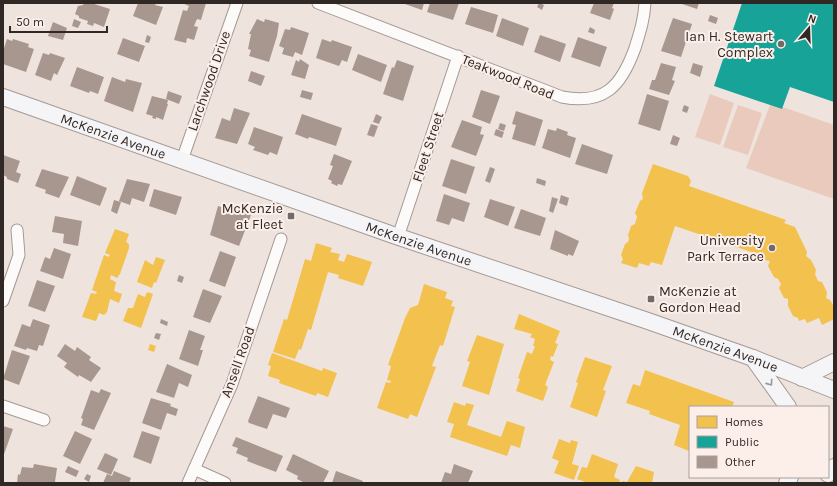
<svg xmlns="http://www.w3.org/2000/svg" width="837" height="486" font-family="Karla,sans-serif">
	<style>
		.green { fill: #e9cabc }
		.homes { fill: #f2c14e }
		.public { fill: #17a398 }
		.building { fill: #a8978f }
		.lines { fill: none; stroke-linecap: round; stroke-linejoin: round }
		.street-casing { stroke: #a39995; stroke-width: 13 }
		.secondary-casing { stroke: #a39995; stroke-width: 18 }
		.street { stroke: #fdfbfa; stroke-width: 11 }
		.secondary { stroke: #f5f4f6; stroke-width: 16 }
		.oneway { stroke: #9c9898 }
		.poi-dot { fill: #736966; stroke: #fcefea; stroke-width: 1.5 }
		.labels { text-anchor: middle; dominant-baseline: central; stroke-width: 4; stroke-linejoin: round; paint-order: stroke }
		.poi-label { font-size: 14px; fill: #302825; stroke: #fcefea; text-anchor: end }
		.street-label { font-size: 14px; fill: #302825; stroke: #fcefea }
	</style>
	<rect width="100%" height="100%" fill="#efe3de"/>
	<path class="green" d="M710,94L734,103L720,145L695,137Z
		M738,105L762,113L748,155L723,147Z
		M770,105L782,109L783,107L834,125V199L746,168Z"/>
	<path class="homes" d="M653,164L688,176L691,181L689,186L786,220L784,223L795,227L807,252L806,256L811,260L816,270L815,274L818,281L822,282L827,292L826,298L830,300L834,307V319L822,325L819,318L807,323L805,319L799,321L798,318L793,316L788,306V299L784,298L779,288L781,284L778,279L774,277L768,266L770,261L764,260L763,256L675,226L662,265L651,262L649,266L639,263L637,268L621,263L623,259L621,255L625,244L628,242L629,239L628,235L631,226L635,224L637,217L635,213L640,201L643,199L642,193Z
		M115,229L129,234L126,242L129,244V248L120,274L117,278L111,275L110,279L116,282L114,291L122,294L119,303L110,299L107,312L104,315L99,313L96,321L82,317L91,293L96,294L97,292L92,290L104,255L109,257L110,255L105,253Z
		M316,243L332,248L330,252L340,254L338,260L344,262L347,254L372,262L363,286L338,278L339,275L328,272L311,330L308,329L301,350L299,349L295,359L273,352L284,319L287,320L305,259L311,261Z
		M156,257L165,260L156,283L154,282L152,288L137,282L145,260L153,265Z
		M424,284L447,292L445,298L453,301L451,306L455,307L443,346L440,345L432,366L436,367L417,417L410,414L408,419L377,408L386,382L390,383L391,381L387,380L391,366L388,365L405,318L410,308L418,305Z
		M147,292L153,294L141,328L123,321L128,308H133L138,294L145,297Z
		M519,314L560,331L555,343L558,344L553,357L551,356L550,360L554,362L545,385L548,387L543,401L516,391L520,379L518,378L527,352L532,354L535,346H533L535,339L530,337L532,334L514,329Z
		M477,335L504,344L489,395L462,386L470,362L467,361Z
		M150,344L156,346L154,352L148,350Z
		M272,353L322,371L323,368L337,373L328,397L317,393L316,396L279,383L280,380L268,376L271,366L268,365Z
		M585,357L612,366L603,390L606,391L597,417L570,407L578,383L576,382Z
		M645,370L734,402L732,407H690L689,451L674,445L680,425L649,414L650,411L626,403L633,384L640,386Z
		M454,402L465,406L466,403L474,405L467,425L501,437L507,421L525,427L520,448L511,445L507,456L450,437L454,424L447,422Z
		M559,439L570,443L571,440L578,442L572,464L579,466L574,480L554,473L559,461L552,458Z
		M592,454L618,464L614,477L620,480L619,483H588L577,479L582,467L587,468Z
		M636,466L654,472L652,483H622V481L627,482Z"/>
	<path class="public" d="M742,3H834V102L790,87L782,109L714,86Z"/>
	<path class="building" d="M84,3H91L110,9L104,27L94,23L93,26L87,24L88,21L79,18V16L75,14L78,6L83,5Z
		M138,3H156L155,5L163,7L156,25L133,16Z
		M182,3H206L201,20L197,19L194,26L198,27L194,40L187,38L186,43L174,40L183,10L187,11L189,6Z
		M402,3H424L422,10Z
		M430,3H459L453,20L427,12Z
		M539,3L544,5L542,10L537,7Z
		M594,3H614L612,8L614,9L610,20L590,13Z
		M679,3H699L697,9Z
		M471,7L498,15L493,33L465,24Z
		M710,15L718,18L716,24L708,21Z
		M502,18L529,28L523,46L496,36Z
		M673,18L692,24L681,57L661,51Z
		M74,19L81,22L78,28L72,26Z
		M257,19L264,22L265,19L279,23L277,36L269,62L249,56L251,50L248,49L251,34H249Z
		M53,22L67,28L63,40L48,36Z
		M291,27L309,33L302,55L295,52L293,57L282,54L284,48L279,46L285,29L290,30Z
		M590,27L595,30L594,34L588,32Z
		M147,35L151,37L149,43L145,42Z
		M540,35L566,44L560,62L534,52Z
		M578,37L607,47L600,67L571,57Z
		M123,38L145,46L139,62L117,54Z
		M7,39L12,41L13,39L29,44L28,47L34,49L26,72L3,64V51Z
		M322,39L331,42L332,40L352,47L347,62L342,60L339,66L316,58Z
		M43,53L49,55L50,53L65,58L57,75L54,73L51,81L35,75Z
		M358,54L387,65L381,82L352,70Z
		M300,59L309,65L305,79L291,75L296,60L299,62Z
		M397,60L414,66L403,101L383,94L392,67L394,68Z
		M661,63L676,67L672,80L675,81L669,95L649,89L652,80H655Z
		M693,63L703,66L700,77L690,73Z
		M77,67L104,77L98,94L90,91L89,93L70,86Z
		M251,71L265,76L261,86L248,81Z
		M112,77L125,82L126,79L142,83L133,112L104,101Z
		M302,90L313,93L311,100L300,97Z
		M481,90L500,96L490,124L472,117Z
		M168,91L182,96L179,104L166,99Z
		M647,94L669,101L660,131L638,124Z
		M152,96L168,100L167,104H168L163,120L156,117V119L152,118L153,116L146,114Z
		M684,105L689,107L687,113L682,111Z
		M234,108L250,113L237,144L215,138L222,118L230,121Z
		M516,111L543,120L535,146L512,139L516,125L512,124Z
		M302,114L342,128L336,146L309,137L308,139L295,134Z
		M376,114L382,117L379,124L373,122Z
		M462,120L482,127L480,134L484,135L476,156L451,147Z
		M500,123L506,125L504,131L498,129Z
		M371,124L378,126L374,137L367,135Z
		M254,127L283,137L277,155L270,152L268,155L253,150L255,147L248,144Z
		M557,128L568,132L567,135L576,138L570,158L542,148L548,129L556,131Z
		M496,129L504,132L502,138L494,135Z
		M673,135L680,138L677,146L670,144Z
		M582,144L613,155L607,174L575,164Z
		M334,154L352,161L342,185L338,184L337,186L331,183L332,181L328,179L333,166L330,165Z
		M3,155L20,161L16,172L21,174L18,183L7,179V177L3,175Z
		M451,159L475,167L466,194L442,186Z
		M490,167L495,169L490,183L485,181Z
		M42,169L69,177L59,198L45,193L46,190L35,186Z
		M77,176L107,188L100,206L70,195Z
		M537,178L546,181L545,186L536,183Z
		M127,179L150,184L144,202L132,198L130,205L119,201Z
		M154,189L182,197L176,215L149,206Z
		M444,194L470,203L464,222L452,218L449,225L436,221Z
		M561,195L569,198L567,206L559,203Z
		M552,197L558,199L553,213L549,211Z
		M490,199L515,207L508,226L484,217Z
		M114,200L121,202L117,214L111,211Z
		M218,206L227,209L228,207L251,215L239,246L210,235Z
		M521,209L546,218L540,236L514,228Z
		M55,216L82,221L78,246L63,243L64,234L52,232Z
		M555,230L579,241L573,256L568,254V256L550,249Z
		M54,248L71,254L63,279L40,271L45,257L50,259Z
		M220,251L236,257L225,287L209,281Z
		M179,275L184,277L182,283L177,281Z
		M37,280L55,286L45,312L28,306Z
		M203,289L222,296L210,323L193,317Z
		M33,319L50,325L43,346L39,345L37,351L27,348L26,350L14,346L22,324L30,327Z
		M161,319L168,322L167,326L160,323Z
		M189,330L205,336L200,350H203L198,366L179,359Z
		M156,333L161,334L159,340L154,338Z
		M65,344L75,351L77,347L91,357L89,360L101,368L91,382L79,375L78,377L64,367L67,363L57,356Z
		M12,350L30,356L19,385L3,379Z
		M167,364L192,375L188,387L179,383L174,398L156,392Z
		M101,389L111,393L94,430L81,425L83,419L81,418L91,390L99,393Z
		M258,396L290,408L286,418L273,414L267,429L249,423L248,421Z
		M151,398L171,404L170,406L178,409L176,416L167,413L161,430L142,423Z
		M3,426L13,429L3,457Z
		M75,431L92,439L80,464L63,456Z
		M142,431L160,437L151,464L133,457Z
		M236,437L283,456L276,472L247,461L248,458L236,453L238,448L232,446Z
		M105,453L118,459L111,475L97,469Z
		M293,454L329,471L323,483H305L297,479L298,476L286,470Z
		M34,464L57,468L55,482L17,483L18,474L20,475L22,467L33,468Z
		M454,464L473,471L468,483H441L445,472L451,474Z
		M68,466L79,471L76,477L65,472Z
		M114,471L131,478L129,483H103L107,474L112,476Z
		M336,471L363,481L362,483H332Z
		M87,474L91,476L89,482L84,479Z"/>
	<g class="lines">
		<defs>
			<path id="street" d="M318,3L562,97C604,105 621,87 635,48C640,32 644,20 645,3
				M182,160L237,3
				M398,237L458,56
				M3,301L19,255L17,230
				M3,406L44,420
				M194,469L225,483
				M188,483L232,384L281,239"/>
			<g id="secondary">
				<path id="s1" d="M3,97L393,235L648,321L753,358L834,390"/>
				<path d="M753,358L788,407"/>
				<path d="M802,378L834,362"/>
				<path d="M828,474L834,467"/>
				<path d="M787,483L790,477"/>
			</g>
		</defs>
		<use href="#street" class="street-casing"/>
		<use href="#secondary" class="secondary-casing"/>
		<use href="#street" class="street"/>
		<use href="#secondary" class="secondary"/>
	</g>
	<defs><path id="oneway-chevron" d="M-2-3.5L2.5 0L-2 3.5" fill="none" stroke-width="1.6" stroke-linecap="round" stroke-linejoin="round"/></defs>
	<use class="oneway" href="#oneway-chevron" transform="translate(770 383) rotate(55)"/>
	<g class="poi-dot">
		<circle cx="781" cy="44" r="4"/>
		<rect x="287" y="212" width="8" height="8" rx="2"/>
		<circle cx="772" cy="248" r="4"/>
		<rect x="647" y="295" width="8" height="8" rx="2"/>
	</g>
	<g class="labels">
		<g class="poi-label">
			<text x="773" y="36">Ian H. Stewart<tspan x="773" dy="16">Complex</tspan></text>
			<text x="283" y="208">McKenzie<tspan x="283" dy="16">at Fleet</tspan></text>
			<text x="764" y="240">University<tspan x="764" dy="16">Park Terrace</tspan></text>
			<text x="659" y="291" text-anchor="start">McKenzie at<tspan x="659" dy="16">Gordon Head</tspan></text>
		</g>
		<g class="street-label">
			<text transform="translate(508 77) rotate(22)">Teakwood Road</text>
			<text transform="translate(209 81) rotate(-71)">Larchwood Drive</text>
			<text stroke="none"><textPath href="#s1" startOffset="117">McKenzie Avenue</textPath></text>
			<text transform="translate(428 147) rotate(-72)">Fleet Street</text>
			<text stroke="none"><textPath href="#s1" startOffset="441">McKenzie Avenue</textPath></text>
			<text stroke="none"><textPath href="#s1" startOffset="765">McKenzie Avenue</textPath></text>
			<text transform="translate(238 362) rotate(-70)">Ansell Road</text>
		</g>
	</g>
	<rect width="837" height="486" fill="none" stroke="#302825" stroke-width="8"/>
	<rect x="689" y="406" width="140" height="72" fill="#fcefea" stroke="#aa9f9b"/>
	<rect x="697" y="416" width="20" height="12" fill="#f2c14e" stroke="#aa9f9b"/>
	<text x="725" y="426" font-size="12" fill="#302825">Homes</text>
	<rect x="697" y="436" width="20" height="12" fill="#17a398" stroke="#aa9f9b"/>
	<text x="725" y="446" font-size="12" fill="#302825">Public</text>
	<rect x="697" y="456" width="20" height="12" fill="#a8978f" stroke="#aa9f9b"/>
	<text x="725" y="466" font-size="12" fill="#302825">Other</text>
	<g transform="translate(809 28) rotate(19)" stroke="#fcefea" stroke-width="3" paint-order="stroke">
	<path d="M0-3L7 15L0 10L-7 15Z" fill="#302825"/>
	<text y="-6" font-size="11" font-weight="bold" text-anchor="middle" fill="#302825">N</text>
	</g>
	<path d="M10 26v6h97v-6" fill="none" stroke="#302825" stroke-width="2"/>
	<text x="16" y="26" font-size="12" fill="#302825" stroke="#fcefea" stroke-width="3" paint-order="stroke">50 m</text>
</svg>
